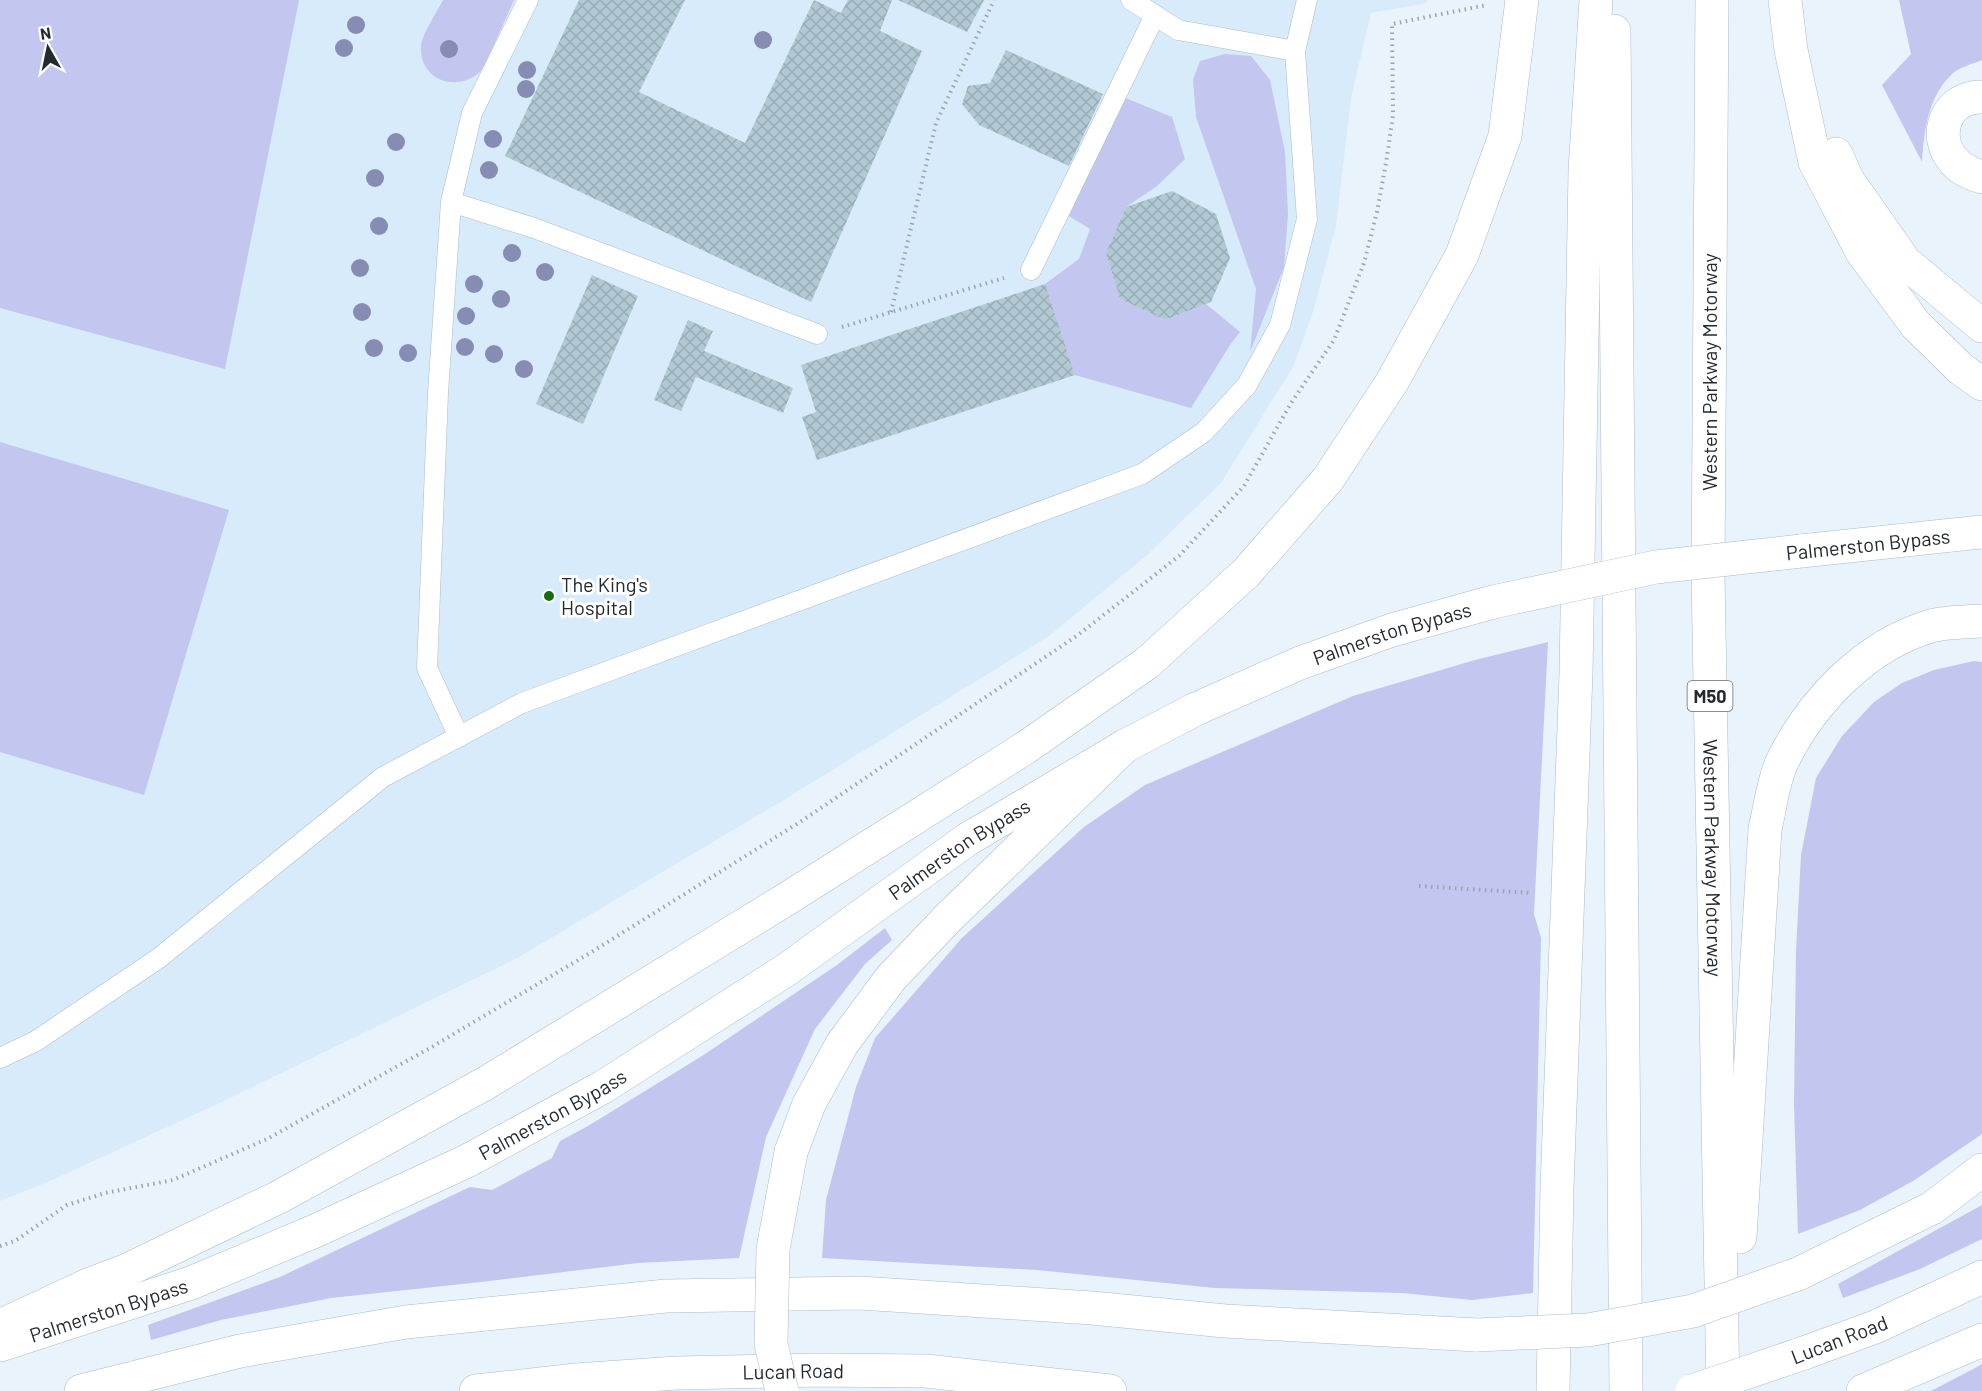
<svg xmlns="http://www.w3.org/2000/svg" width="1982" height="1391" font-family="Barlow,sans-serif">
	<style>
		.built { fill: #d7ebfb }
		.green { fill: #c3c6ef }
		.building { fill: url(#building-cross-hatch) }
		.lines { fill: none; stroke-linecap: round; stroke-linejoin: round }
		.lane-casing { stroke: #aabccb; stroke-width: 21 }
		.secondary-casing { stroke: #aabccb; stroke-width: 34 }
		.highway-casing { stroke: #aabccb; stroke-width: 34 }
		.path { stroke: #9ba5ad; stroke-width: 4; stroke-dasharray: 1.5 4.5; stroke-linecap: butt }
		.lane { stroke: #fff; stroke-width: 20 }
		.secondary { stroke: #fff; stroke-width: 33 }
		.highway { stroke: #fff; stroke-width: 33 }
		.secondary-bridge-casing { stroke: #aabccb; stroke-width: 34; stroke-linecap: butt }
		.highway-bridge-casing { stroke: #aabccb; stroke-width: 34; stroke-linecap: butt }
		.secondary-bridge { stroke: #fff; stroke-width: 33 }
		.highway-bridge { stroke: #fff; stroke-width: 33 }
		.tree { fill: #878cb2 }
		.poi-dot { fill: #186c13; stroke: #fff; stroke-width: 2 }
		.labels { text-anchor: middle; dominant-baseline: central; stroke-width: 6; stroke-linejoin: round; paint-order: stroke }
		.shield { fill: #fff; stroke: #64696d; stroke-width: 1.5 }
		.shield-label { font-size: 18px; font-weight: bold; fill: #22292f }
		.street-label { font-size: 20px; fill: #22292f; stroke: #fff }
		.poi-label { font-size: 20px; fill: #22292f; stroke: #fff; text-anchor: start }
	</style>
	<defs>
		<pattern id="building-cross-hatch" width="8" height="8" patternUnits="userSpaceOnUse" patternTransform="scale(1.5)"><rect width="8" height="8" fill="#b1c9d2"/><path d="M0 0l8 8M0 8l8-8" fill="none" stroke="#98adb5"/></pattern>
	</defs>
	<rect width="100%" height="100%" fill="#e8f3fc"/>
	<path class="built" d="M0,0H1427V3L1371,13L1351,98L1336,225L1314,309L1294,365L1221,483L1147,555L1049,636L787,798L517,958L228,1099L48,1182L0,1201Z"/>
	<path class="green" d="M0,0H299L225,369L0,308Z
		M443,0H514L483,69C460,94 419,82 421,46C422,34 437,12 443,0Z
		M1899,0H1982V60C1973,64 1959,67 1952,74C1928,97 1924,131 1922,162L1882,85L1911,54Z
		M1225,54L1251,56L1270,80L1285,152L1288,214L1284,267L1250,352L1256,289L1196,117L1193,80L1200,61Z
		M1123,97L1172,117L1185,159L1157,186L1126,207L1106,253L1120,299L1165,320L1206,304L1240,332L1230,345L1191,408L1075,375L1045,284L1079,259L1090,229L1069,216Z
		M0,442L229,510L144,795L0,752Z
		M1548,642L1534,914L1541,938L1533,1293L1472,1300L1402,1293L1215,1288L1037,1270L822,1258L826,1200L856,1087L875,1038L962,938L1084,827L1145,785L1353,696L1475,660Z
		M1974,661L1982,662V1134L1913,1181L1860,1210L1798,1234L1794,1104L1796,951L1801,855L1816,778L1842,736L1874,702L1902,683L1934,670Z
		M885,928L892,940L865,964L815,1029L766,1137L739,1258L638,1263L481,1282L331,1298L221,1320L151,1340L148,1325L280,1277L470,1187L492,1190L552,1158L560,1141L588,1126L702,1056L837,965Z
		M1982,1205V1239L1920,1269L1843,1298L1838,1284Z
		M1982,1364V1391H1931L1977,1367Z"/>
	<path class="building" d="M579,0H685L639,92L745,143L814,0L841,13L848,0H892L880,31L922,51L811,302L505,156Z
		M898,0H984L967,32Z
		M1006,50L1103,94L1069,166L979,125L962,104L968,86L990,83Z
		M1172,191L1216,214L1230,258L1211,302L1165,320L1120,299L1106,253L1126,207Z
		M592,275L638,296L583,424L536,404Z
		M1045,284L1075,375L817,460L802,417L816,412L801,365Z
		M688,320L713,331L704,351L793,388L783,413L696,377L681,411L654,400Z"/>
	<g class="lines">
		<defs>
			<path id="lane" d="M528,0L472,113L451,202L534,228L817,334
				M1131,0L1178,30L1295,51
				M451,202L438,393L427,668L459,737
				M1031,270L1155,15
				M0,1058L36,1041L159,958L383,777L522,703L1142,474L1204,432L1247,385L1280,325L1307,219L1295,51L1307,0"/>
			<g id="secondary">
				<path d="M1982,97C1947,96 1931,135 1954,161C1960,169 1972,174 1982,177"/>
				<path d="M1801,551L1982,532"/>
				<path id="s1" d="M0,1345L191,1283L315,1231L467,1161L603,1087L786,970L968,839L1125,746L1196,709L1300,663L1392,630L1493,602"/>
				<path d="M1804,1353L1875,1327L1982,1277"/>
				<path id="s2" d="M476,1391L576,1380L677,1373L818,1370L926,1371L1110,1391"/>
			</g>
			<g id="highway">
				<path id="s3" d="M1712,0L1708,574L1723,1391"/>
				<path d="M1785,0L1791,50L1815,162L1862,252L1916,325L1961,369L1982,384"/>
				<path d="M1614,31L1626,1391"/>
				<path d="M1836,154L1847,179L1905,262L1982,326"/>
				<path d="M791,1152L809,1104L842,1044L891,978L948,918L1125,746"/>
				<path d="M1740,1237L1765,829C1770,809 1773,781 1782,762C1811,702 1866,645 1931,626C1947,622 1966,622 1982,621"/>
				<path d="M1798,1274L1932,1208L1982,1170"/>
				<path d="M0,1326L88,1285L125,1271L279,1197L486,1083L785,900L1025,748L1147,663L1246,573L1328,479L1392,382L1462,255L1505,136L1522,0"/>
				<path d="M81,1391L240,1351L406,1322L666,1296L860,1293L1092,1308L1225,1321L1477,1335"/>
				<path d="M1553,1391L1557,1188L1576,673L1585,171L1596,0"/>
				<path d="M1863,1391L1982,1340"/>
			</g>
		</defs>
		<use href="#lane" class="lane-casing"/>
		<use href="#secondary" class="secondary-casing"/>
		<use href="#highway" class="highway-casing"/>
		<path class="path" d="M891,312L936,123L994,0
			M842,327L1004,278
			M1419,886L1532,893
			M0,1246L15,1241L67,1205L105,1193L173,1180L267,1139L430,1048L590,953L800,822L1078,635L1179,556L1244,486L1291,403L1334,340L1364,263L1377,212L1386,163L1393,115L1392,24L1487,5"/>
		<use href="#lane" class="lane"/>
		<use href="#secondary" class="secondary"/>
		<use href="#highway" class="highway"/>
		<defs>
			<path id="secondary-bridge" d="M1493,602L1656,567L1801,551
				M1692,1391L1804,1353"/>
			<path id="highway-bridge" d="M1477,1335L1588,1330L1693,1311L1798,1274
				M782,1391L771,1344L773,1249L791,1152"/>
		</defs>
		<use href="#secondary-bridge" class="secondary-bridge-casing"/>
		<use href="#highway-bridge" class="highway-bridge-casing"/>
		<use href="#secondary-bridge" class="secondary-bridge"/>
		<use href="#highway-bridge" class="highway-bridge"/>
	</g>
	<g class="tree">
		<circle cx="356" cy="25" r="9"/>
		<circle cx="763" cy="40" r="9"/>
		<circle cx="344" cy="48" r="9"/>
		<circle cx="449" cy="49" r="9"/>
		<circle cx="527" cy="70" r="9"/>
		<circle cx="526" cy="89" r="9"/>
		<circle cx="493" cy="139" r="9"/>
		<circle cx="396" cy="142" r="9"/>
		<circle cx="489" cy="170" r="9"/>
		<circle cx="375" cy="178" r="9"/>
		<circle cx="379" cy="226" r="9"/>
		<circle cx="512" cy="253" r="9"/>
		<circle cx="360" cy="268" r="9"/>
		<circle cx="545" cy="272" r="9"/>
		<circle cx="474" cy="284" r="9"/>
		<circle cx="501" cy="299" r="9"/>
		<circle cx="362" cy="312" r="9"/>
		<circle cx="466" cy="316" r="9"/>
		<circle cx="465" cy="347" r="9"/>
		<circle cx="374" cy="348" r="9"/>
		<circle cx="408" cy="353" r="9"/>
		<circle cx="494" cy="354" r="9"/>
		<circle cx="524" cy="369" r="9"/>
	</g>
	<circle class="poi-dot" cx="549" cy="596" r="6"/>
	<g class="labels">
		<rect class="shield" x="1687.5" y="681" width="45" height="30" rx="4.5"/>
		<g class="shield-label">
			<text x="1710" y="696">M50</text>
		</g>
		<g class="street-label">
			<text transform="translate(1709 372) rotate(-90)">Western Parkway Motorway</text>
			<text transform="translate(1868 544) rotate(-6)">Palmerston Bypass</text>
			<text stroke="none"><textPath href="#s1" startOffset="1572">Palmerston Bypass</textPath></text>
			<text stroke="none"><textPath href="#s1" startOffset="1086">Palmerston Bypass</textPath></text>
			<text stroke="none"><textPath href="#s3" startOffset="858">Western Parkway Motorway</textPath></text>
			<text stroke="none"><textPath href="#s1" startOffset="600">Palmerston Bypass</textPath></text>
			<text stroke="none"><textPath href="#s1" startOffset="114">Palmerston Bypass</textPath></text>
			<text transform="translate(1839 1339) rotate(-21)">Lucan Road</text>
			<text stroke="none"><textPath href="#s2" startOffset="318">Lucan Road</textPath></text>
		</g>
		<g class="poi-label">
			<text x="561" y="584">The King's<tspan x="561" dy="23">Hospital</tspan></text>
		</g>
	</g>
	<g transform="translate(48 48) rotate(351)" stroke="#ffffff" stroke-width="4.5" paint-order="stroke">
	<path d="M0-4.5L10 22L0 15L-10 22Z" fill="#22292f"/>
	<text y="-9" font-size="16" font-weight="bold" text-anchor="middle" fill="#22292f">N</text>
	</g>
</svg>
